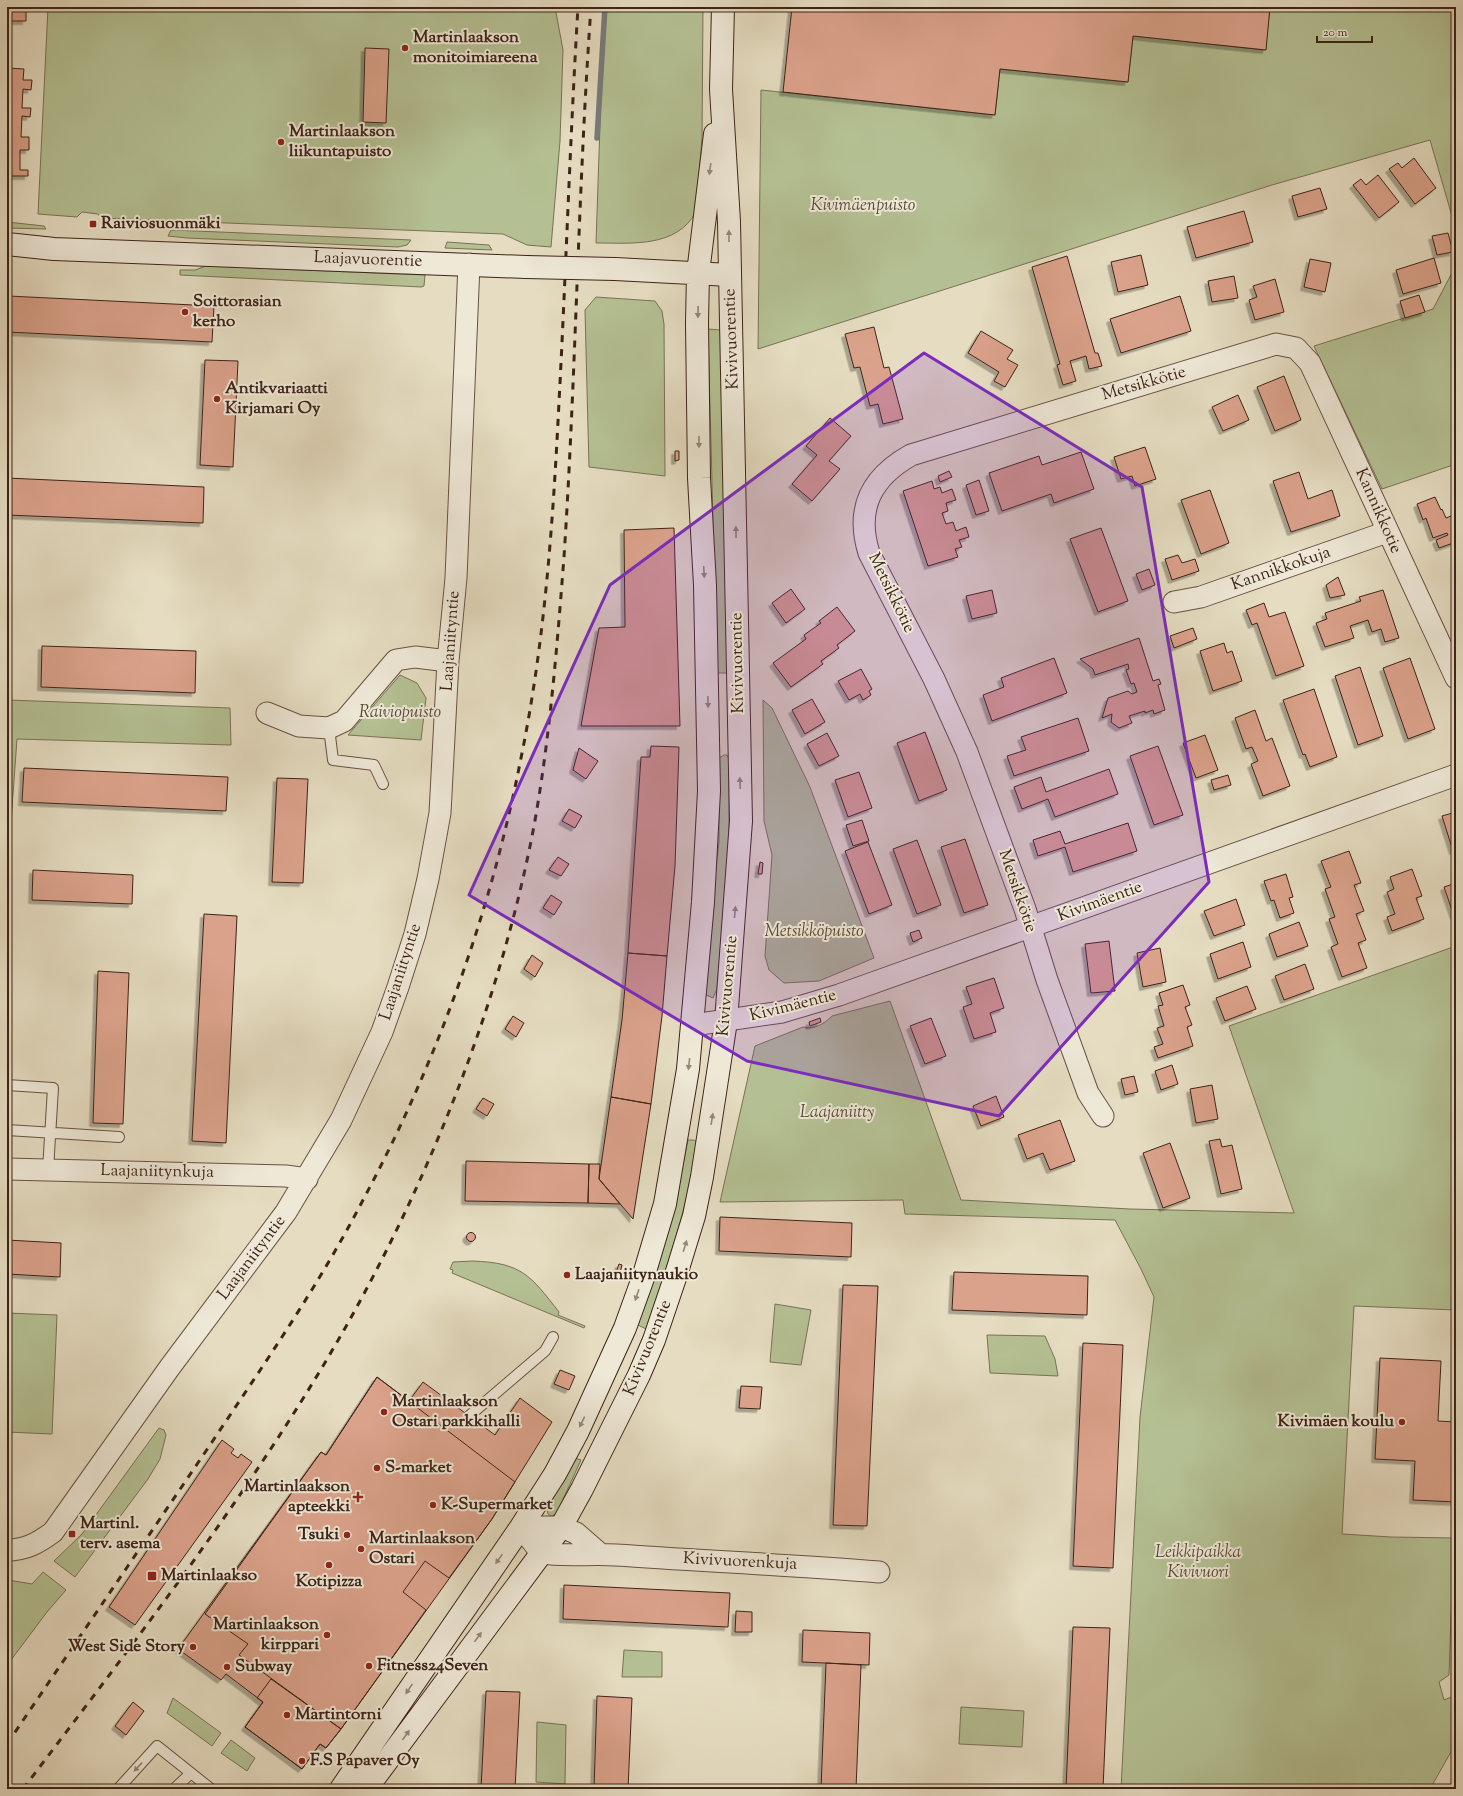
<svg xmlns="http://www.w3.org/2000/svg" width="1463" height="1796" font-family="'Sorts Mill Goudy',serif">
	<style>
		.green { fill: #b4c093; stroke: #797255 }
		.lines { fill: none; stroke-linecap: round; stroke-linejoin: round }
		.stream { stroke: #767c7b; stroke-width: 5.5 }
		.building { fill: #dba28b; stroke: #3e2317; filter: url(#shadow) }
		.lane-casing { stroke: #685142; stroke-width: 12 }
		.street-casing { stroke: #685142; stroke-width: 23 }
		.secondary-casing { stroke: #3e2317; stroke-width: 24 }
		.lane { stroke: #eee8d7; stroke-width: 10 }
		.street { stroke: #eee8d7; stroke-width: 21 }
		.secondary { stroke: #eee8d7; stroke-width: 22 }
		.rail { stroke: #3e2317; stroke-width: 3; stroke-dasharray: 7 7; stroke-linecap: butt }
		.secondary-bridge-casing { stroke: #3e2317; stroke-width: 24; stroke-linecap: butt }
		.secondary-bridge { stroke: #eee8d7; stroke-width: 22 }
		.oneway { fill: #968677 }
		.marked { fill: #7b2cbf; fill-opacity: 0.2; stroke: #7b2cbf; stroke-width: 3; stroke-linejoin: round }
		.poi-dot { fill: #8f2418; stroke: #eee8d7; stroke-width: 1.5 }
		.labels { text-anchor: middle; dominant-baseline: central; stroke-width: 4; stroke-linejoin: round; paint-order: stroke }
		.poi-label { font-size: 17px; font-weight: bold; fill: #3e2317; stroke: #eee8d7; text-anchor: start }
		.park-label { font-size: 17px; font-style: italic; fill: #5c4a36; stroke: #eee8d7 }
		.street-label { font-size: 17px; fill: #3e2317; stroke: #eee8d7 }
	</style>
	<defs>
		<filter id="shadow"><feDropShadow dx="-3.5" dy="3.5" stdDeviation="0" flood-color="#0004"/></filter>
	</defs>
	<rect width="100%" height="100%" fill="#e5dcc1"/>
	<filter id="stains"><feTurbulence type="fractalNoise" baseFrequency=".005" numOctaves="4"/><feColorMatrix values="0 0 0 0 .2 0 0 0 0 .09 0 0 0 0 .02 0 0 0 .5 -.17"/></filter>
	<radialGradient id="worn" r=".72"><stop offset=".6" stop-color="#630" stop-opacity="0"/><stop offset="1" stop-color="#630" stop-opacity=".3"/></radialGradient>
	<path class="green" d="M48,7H555L563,50L560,141L551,247L527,245L503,234L101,218L98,214L82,212L77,217L38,214Z
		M604,7H703L702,138L696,212C676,248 632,243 596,243Z
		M1270,7H1456V230L1430,140L1272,185L758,349L761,90L995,115L1000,69L1128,82L1133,36L1265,50Z
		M7,222L44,226L46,229L7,228Z
		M171,230L411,240L407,245L398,247L187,238L168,236Z
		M447,242L489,245L492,250L445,248Z
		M1456,265V464L1382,489L1314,346L1433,309Z
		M206,266L425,275L424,286L421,287L180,275V270H195Z
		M596,297L655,301L662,311L664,324L665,476L589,467L585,310Z
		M708,329L721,330L729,673H717Z
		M400,675L417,683L426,698L421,740L348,735Z
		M7,700L230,708L231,745L17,739L11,822H7Z
		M763,700L772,708L810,787L874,958L819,981L784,983L769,970L765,956L772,855L764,821Z
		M724,755H727L729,759V847L717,989L713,998L706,995L703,986L719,842V758Z
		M1456,946V1310L1354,1306L1342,1534L1391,1537L1456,1538V1555L1453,1557L1449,1675L1439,1682L1444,1700L1456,1695V1743L1430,1789H1121L1140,1417L1154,1297L1141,1269L1115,1220L905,1214L903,1200L720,1202L755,1046L803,1027C814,1030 824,1024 832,1016L890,1001L961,1200L1130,1209L1294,1213L1229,1026Z
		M688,1140H694L697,1142C688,1207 667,1267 646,1329L636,1324L674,1205Z
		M473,1261C522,1263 530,1275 559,1312L558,1315L585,1326L584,1328L452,1273L453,1270L450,1269L453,1262Z
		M775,1304L811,1310L801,1365L770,1362Z
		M7,1313L57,1315L52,1434L7,1432Z
		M987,1335L1045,1336L1055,1359L1058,1376L990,1373Z
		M159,1428L164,1430L166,1435L160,1459L148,1479L75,1577L54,1561L82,1534Z
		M575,1458L581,1460L559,1508L556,1514L551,1516L548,1514L547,1509L549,1503Z
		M43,1572L66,1590L47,1612L8,1664L7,1663L8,1580L32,1584Z
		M624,1650L662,1652V1677H622Z
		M173,1698L221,1733L212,1746L167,1713Z
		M961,1707L1024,1711L1022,1747L959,1744Z
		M537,1722L566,1725L565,1784L536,1782Z
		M231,1740L255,1758L247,1771L221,1753Z"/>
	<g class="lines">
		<path class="stream" d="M597,138L605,7"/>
	</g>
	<path class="building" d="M7,7H26V21H7Z
		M792,7H1270L1266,50L1133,36L1128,82L1000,69L995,115L783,92Z
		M365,48L389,49L386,123L363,122Z
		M7,68L24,69L23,80H32L31,90L23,89L22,108H31L30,117L22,116L21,137H29V150H20V170H28V176H7Z
		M1414,158L1436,188L1415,204L1389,169L1398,163L1402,168Z
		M1378,175L1399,202L1379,218L1353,185L1361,179L1366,185Z
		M1320,188L1327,209L1298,217L1292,196Z
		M1244,211L1253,242L1196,258L1187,227Z
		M1448,233L1453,252L1437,255L1432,236Z
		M1141,255L1148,285L1118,292L1111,262Z
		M1067,256L1095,353H1098L1102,366L1089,369L1086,356L1070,361L1076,381L1063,385L1057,365L1060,364L1032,267Z
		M1434,258L1441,283L1403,294L1396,270Z
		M1310,259L1331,263L1325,292L1304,287Z
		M1234,276L1238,298L1212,302L1208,281Z
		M1275,279L1284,312L1255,320L1249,300L1257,297L1253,286Z
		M1419,295L1425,312L1405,318L1400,301Z
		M8,296L214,306L212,342L7,332Z
		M1180,296L1191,331L1121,353L1110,319Z
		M874,327L884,368L889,367L903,419L883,424L878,404L870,406L860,367L854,368L845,334Z
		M981,331L1013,350L1007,359L1018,365L1005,387L994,381L999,372L968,353Z
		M205,360L238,361L233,467L200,465Z
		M1284,376L1301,420L1275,431L1257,387Z
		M1238,395L1249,420L1223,431L1212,407Z
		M830,418L851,436L829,461L840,469L812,501L792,484L817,455L806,446Z
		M1145,447L1156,479L1135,486L1132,476L1121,479L1114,457Z
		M675,451H679V460L675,461Z
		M1081,452L1094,489L1054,503L1051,494L1002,511L989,473L1039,456L1042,465Z
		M949,471L952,477L940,482L938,476Z
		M1299,472L1308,499L1332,490L1340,516L1291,532L1273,481Z
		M7,478L204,487L203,523L7,515Z
		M979,480L989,511L976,515L966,485Z
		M932,481L934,489L940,487L942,493L952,489L956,500L946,503L948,511L942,513L946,524L953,522L956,531L966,527L969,537L959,540L962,547L955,549L958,557L928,566L903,491Z
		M1210,490L1229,543L1201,554L1181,500Z
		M1435,497L1441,510L1442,509L1446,518L1451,516L1456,529V542L1439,548L1436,540L1448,535L1447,533L1433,538L1426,518L1423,520L1417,504Z
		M674,528L680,726H581L599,628L625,627L624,530Z
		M1101,528L1128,601L1098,612L1070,539Z
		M1178,555L1182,563L1195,559L1199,571L1172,580L1165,559Z
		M1149,569L1155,585L1142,590L1136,574Z
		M1338,577L1345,595L1330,598L1326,585Z
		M791,589L805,609L786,623L772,603Z
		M992,590L997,613L972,619L966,596Z
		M1383,590L1399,638L1385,642L1381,629L1372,632L1368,620L1350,626L1354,638L1325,647L1316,623L1327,619L1325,613L1361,601L1359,597Z
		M1264,603L1269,617L1285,612L1304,666L1276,676L1257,623L1252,625L1246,610Z
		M837,607L855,631L837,645L839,648L821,661L823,664L791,687L773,663L806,639L804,635L821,623L819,621Z
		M1193,628L1197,639L1174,648L1170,636Z
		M1139,638L1153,681L1159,679L1161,684L1158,685L1165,710L1154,714L1153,710L1145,713V711L1129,716L1132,723L1119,728L1111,722L1112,714L1102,718L1108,698L1128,691L1132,694L1137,692L1134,683L1131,684L1126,670L1129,669L1128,664L1095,675L1093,669L1080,659Z
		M1224,643L1227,653L1232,651L1242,681L1213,691L1200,651Z
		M42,646L196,651L195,693L41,687Z
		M1054,658L1067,693L992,721L983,695L1004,687L1001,678Z
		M1410,658L1435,729L1408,739L1383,668Z
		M1360,667L1383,736L1358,745L1335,676Z
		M861,669L872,689L869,691L871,695L863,700L860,694L849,700L838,681Z
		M1314,689L1337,757L1310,767L1305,754L1303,755L1283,700Z
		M812,699L825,722L805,734L792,710Z
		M1255,710L1266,741L1272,738L1290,786L1263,796L1251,764L1258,761L1252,747L1246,749L1235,718Z
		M1078,718L1089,751L1014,776L1007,756L1026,750L1021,737Z
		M925,732L947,790L919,801L897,743Z
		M827,733L839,756L819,766L807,744Z
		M1205,735L1218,770L1196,778L1183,743Z
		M651,746L679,747L675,866L667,956L628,953L641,757H650Z
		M1158,746L1183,815L1154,825L1130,756Z
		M579,748L598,761L586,779L573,770Z
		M24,768L228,777L226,811L22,802Z
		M1109,769L1118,794L1055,817L1048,799L1022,809L1014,787L1041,777L1046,792Z
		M859,772L872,808L848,817L835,780Z
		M1228,775L1231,785L1214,790L1211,780Z
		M277,778L308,779L303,883L272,882Z
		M569,809L582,816L575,828L562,821Z
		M1456,812V850L1453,851L1442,816Z
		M862,820L869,841L853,846L846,825Z
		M1128,823L1137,851L1073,872L1065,847L1038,856L1033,840L1060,831L1065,844Z
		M965,839L988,905L964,913L941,847Z
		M917,840L941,905L917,914L893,849Z
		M868,842L892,905L869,914L845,851Z
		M1349,851L1361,883L1354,885L1364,911L1356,914L1366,940L1358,943L1367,968L1342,977L1331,947L1338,944L1329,919L1335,917L1325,889L1331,887L1321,861Z
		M558,857L569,864L561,876L549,870Z
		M760,862L763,863L762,874H758Z
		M1412,869L1422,896L1416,898L1424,919L1392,931L1387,917L1395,914L1387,892L1394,889L1390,877Z
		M33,870L133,875L132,904L32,900Z
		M1286,874L1293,897L1289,898L1294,913L1280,918L1274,900L1271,901L1264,881Z
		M1456,883V916H1454L1444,887Z
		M551,895L562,902L554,915L543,908Z
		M1236,899L1245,925L1214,936L1204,911Z
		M204,914L237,916L226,1143L192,1141Z
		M1299,922L1308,946L1277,957L1269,934Z
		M919,930L922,938L913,942L910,933Z
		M1109,941L1115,991L1091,993L1085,944Z
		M1243,942L1251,967L1218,979L1210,954Z
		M1160,948L1166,982L1143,987L1137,953Z
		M628,953L667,956L662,1016L651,1104L611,1097L622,1020Z
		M532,955L543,963L535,977L524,969Z
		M1305,964L1314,989L1284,1000L1275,976Z
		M98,971L129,973L123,1124L93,1123Z
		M994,978L1004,1008L990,1013L996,1032L974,1039L963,1007L972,1004L966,987Z
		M1183,985L1190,1005L1185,1007L1192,1025L1187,1027L1193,1046L1158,1058L1154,1047L1163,1044L1157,1028L1164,1026L1158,1006L1163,1005L1159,993Z
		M1247,986L1256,1009L1225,1021L1216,998Z
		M513,1016L524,1023L516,1037L505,1029Z
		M820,1018L821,1022L810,1026L809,1022Z
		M931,1018L946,1056L925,1064L910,1026Z
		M1172,1065L1178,1084L1161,1090L1155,1071Z
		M1134,1076L1138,1092L1125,1095L1121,1079Z
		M1212,1085L1218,1119L1196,1123L1190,1089Z
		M996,1096L1004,1117L981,1126L973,1106Z
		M611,1097L651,1104L633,1219L599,1179Z
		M483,1098L494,1104L487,1116L476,1109Z
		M1060,1120L1075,1161L1050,1170L1043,1153L1027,1159L1018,1135Z
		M1220,1139L1222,1147L1232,1145L1242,1189L1221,1194L1209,1141Z
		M1170,1143L1190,1198L1163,1208L1143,1153Z
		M466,1161L589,1164L588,1203L465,1201Z
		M589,1164H600L599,1179L620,1204L588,1203Z
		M720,1217L852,1223L851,1257L719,1251Z
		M466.5 1237a4.5 4.5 0 1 1 9 0a4.5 4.5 0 1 1-9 0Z
		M7,1240L61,1243L60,1277L7,1274Z
		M619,1264L622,1265L619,1276L615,1275Z
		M954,1272L1088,1276L1087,1315L952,1310Z
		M843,1285L878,1286L867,1526L833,1525Z
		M1083,1343L1123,1345L1113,1568L1073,1566Z
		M1380,1358L1441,1361L1438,1421L1456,1422V1502L1413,1500L1415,1461L1375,1459Z
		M560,1370L575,1376L569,1390L554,1384Z
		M377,1377L409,1401L423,1382L495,1435L520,1398L552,1422L492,1519L341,1729L326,1748L320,1744L302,1769L245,1727L263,1702L226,1674L221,1680L178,1649L321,1452L326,1455Z
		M377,1377L515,1482L492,1519L449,1578L425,1561L403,1592L426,1610L341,1729L239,1655L248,1644L205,1614L321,1452L326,1455Z
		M741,1386L762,1387L760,1409L739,1408Z
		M222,1440L234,1449L231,1453L238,1458L241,1454L252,1462L135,1625L109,1607Z
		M564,1585L730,1593L728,1627L563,1619Z
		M736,1611L752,1612V1632H735Z
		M1073,1627L1110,1628L1103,1789H1066Z
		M803,1630L870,1633L869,1665L802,1662Z
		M826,1663L861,1665L856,1789H821Z
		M271,1679L341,1729L326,1748L320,1744L302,1769L245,1727L263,1702L257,1698Z
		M486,1691L520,1692L515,1789H481Z
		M597,1696L632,1698L628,1789H594Z
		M133,1702L144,1711L126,1735L115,1726Z"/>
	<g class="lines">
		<defs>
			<path id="lane" d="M329,728L333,760L374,765L383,784
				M7,1085L53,1088L48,1170
				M7,1130L119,1137
				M469,1416L545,1351L553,1337
				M118,1789L157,1746L211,1789
				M174,1789L191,1773"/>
			<path id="street" d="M1174,602L1201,597L1387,532
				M267,713L299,726L329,728L344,721L396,660L415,657L448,661
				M693,1025L782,1012L839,995L1456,775
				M1103,1116L1088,1093L1047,980L1025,909L967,752L934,679L869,553C855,508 872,477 911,455L1276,344L1296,348L1310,363L1456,678
				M7,1169L286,1176L307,1179
				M521,1527L541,1553C566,1557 591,1553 616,1555C704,1561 792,1565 879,1572
				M521,1527H561L576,1533L600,1554
				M7,1550C26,1550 38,1543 53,1532L170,1367L286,1212L341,1120L382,1032L398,987L415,934L428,879L440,813L448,661L456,578L469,264"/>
			<path id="secondary" d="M7,244L54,249L526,267
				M615,269L730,275
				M341,1789L521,1527L555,1474L578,1431L625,1328L643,1278L665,1204L688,1069L703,902L709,791L705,585L699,478L697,323L698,273L715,134
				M366,1789L561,1527L582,1489L639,1375L654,1340L675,1278L694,1216L702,1177L726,1021L741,821L729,222L721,89L723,7"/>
		</defs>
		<use href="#lane" class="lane-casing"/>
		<use href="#street" class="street-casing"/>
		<use href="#secondary" class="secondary-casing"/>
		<use href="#lane" class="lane"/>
		<use href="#street" class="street"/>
		<use href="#secondary" class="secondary"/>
		<path class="rail" d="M7,1744C74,1645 141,1547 208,1448C262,1367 318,1287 363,1200C437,1062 491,912 521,758C545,641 553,522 559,402C566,271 570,139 578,7
			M23,1789C135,1641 252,1491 344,1330C431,1176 501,1000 534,826C550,737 557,647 564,557C576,374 578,190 591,7"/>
		<defs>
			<path id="secondary-bridge" d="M526,267L615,269"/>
		</defs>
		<use href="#secondary-bridge" class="secondary-bridge-casing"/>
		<use href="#secondary-bridge" class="secondary-bridge"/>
	</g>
	<defs><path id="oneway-solid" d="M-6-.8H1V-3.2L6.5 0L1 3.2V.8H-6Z"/></defs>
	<g class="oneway">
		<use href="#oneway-solid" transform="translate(710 169) rotate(98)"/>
		<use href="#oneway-solid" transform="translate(729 236) rotate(-90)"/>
		<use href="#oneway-solid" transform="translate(698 312) rotate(91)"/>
		<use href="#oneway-solid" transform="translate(699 442) rotate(90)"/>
		<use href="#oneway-solid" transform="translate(736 532) rotate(-91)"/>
		<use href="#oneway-solid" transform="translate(704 572) rotate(87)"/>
		<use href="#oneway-solid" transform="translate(708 702) rotate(89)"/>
		<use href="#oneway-solid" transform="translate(740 783) rotate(-92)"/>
		<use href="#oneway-solid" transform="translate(735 912) rotate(-85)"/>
		<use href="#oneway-solid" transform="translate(689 1064) rotate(96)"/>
		<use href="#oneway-solid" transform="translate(712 1119) rotate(-81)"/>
		<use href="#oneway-solid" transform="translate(685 1246) rotate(-73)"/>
		<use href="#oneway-solid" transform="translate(637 1295) rotate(109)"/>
		<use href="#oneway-solid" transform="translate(582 1422) rotate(116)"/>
		<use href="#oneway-solid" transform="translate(499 1559) rotate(125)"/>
		<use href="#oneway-solid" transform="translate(478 1637) rotate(-54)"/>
		<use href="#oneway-solid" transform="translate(409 1689) rotate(124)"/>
		<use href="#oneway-solid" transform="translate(406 1735) rotate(-54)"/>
		<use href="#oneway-solid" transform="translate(138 1767) rotate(133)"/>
	</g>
	<path class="marked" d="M924,353L1142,487L1209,882L999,1116L747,1061L469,895L610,585Z"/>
	<g class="poi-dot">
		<circle cx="405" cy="48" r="4"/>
		<circle cx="281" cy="142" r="4"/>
		<rect x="89" y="220" width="8" height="8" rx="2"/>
		<circle cx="185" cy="312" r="4"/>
		<circle cx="217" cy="399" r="4"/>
		<circle cx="567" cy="1275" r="4"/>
		<circle cx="384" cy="1412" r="4"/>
		<circle cx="1402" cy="1422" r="4"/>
		<circle cx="377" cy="1468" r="4"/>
		<path d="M356 1491h4v4h4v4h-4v4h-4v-4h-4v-4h4z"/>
		<circle cx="433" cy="1505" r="4"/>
		<rect x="68" y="1530" width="8" height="8" rx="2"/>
		<circle cx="347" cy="1535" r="4"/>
		<circle cx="361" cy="1549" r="4"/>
		<circle cx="329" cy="1565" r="4"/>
		<rect x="147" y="1571" width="10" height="10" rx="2"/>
		<circle cx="327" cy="1635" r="4"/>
		<circle cx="193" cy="1647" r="4"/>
		<circle cx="369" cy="1666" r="4"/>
		<circle cx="227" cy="1667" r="4"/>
		<circle cx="287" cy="1715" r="4"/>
		<circle cx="302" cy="1761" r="4"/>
	</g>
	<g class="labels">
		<g class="poi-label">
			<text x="413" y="38">Martinlaakson<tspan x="413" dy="20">monitoimiareena</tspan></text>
			<text x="289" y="132">Martinlaakson<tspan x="289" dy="20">liikuntapuisto</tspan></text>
			<text x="101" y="224">Raiviosuonmäki</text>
			<text x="193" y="302">Soittorasian<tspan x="193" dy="20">kerho</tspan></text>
			<text x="225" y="389">Antikvariaatti<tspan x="225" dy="20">Kirjamari Oy</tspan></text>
			<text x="575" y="1275">Laajaniitynaukio</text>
			<text x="392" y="1402">Martinlaakson<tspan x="392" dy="20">Ostari parkkihalli</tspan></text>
			<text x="1394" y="1422" text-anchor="end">Kivimäen koulu</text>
			<text x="385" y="1468">S-market</text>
			<text x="350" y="1487" text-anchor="end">Martinlaakson<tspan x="350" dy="20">apteekki</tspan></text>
			<text x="441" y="1505">K-Supermarket</text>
			<text x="80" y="1524">Martinl.<tspan x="80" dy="20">terv. asema</tspan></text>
			<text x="339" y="1535" text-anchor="end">Tsuki</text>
			<text x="369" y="1539">Martinlaakson<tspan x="369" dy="20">Ostari</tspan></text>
			<text x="161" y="1576">Martinlaakso</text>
			<text x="329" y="1582" text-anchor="middle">Kotipizza</text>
			<text x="319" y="1625" text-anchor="end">Martinlaakson<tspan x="319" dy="20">kirppari</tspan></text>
			<text x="185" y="1647" text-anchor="end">West Side Story</text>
			<text x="377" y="1666">Fitness24Seven</text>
			<text x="235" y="1667">Subway</text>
			<text x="295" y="1715">Martintorni</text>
			<text x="310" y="1761">F.S Papaver Oy</text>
		</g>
		<g class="park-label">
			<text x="863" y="206">Kivimäenpuisto</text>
			<text x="400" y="713">Raiviopuisto</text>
			<text x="814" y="932">Metsikköpuisto</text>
			<text x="837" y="1113">Laajaniitty</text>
			<text x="1198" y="1553">Leikkipaikka<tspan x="1198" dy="20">Kivivuori</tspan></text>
		</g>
		<g class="street-label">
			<text transform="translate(368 260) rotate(2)">Laajavuorentie</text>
			<text transform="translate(732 339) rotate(-92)">Kivivuorentie</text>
			<text transform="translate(1144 384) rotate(-16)">Metsikkötie</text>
			<text transform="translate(1378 511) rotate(66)">Kannikkotie</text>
			<text transform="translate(1281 569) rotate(-19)">Kannikkokuja</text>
			<text transform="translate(891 593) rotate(64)">Metsikkötie</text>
			<text transform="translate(451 641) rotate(-86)">Laajaniityntie</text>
			<text transform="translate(738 663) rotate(-91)">Kivivuorentie</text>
			<text transform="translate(1017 891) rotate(71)">Metsikkötie</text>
			<text transform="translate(1100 902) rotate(-20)">Kivimäentie</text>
			<text transform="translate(401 972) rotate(-72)">Laajaniityntie</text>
			<text transform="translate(728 986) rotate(-85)">Kivivuorentie</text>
			<text transform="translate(793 1006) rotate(-14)">Kivimäentie</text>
			<text transform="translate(157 1172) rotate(1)">Laajaniitynkuja</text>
			<text transform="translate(252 1258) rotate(-53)">Laajaniityntie</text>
			<text transform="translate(648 1348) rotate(-68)">Kivivuorentie</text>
			<text transform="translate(740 1562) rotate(3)">Kivivuorenkuja</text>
		</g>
	</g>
	<rect width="1463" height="1796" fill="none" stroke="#e5dcc1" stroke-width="24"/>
	<rect x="8" y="8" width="1447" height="1780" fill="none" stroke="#3e2317" stroke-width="2"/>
	<rect x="12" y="12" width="1439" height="1772" fill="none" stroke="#3e2317"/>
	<path d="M1317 36v6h55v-6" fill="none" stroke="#3e2317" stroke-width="2"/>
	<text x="1323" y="36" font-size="12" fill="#3e2317" stroke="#eee8d7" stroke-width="3" paint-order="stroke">20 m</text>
	<rect width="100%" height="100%" filter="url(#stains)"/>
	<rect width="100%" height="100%" fill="url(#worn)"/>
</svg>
